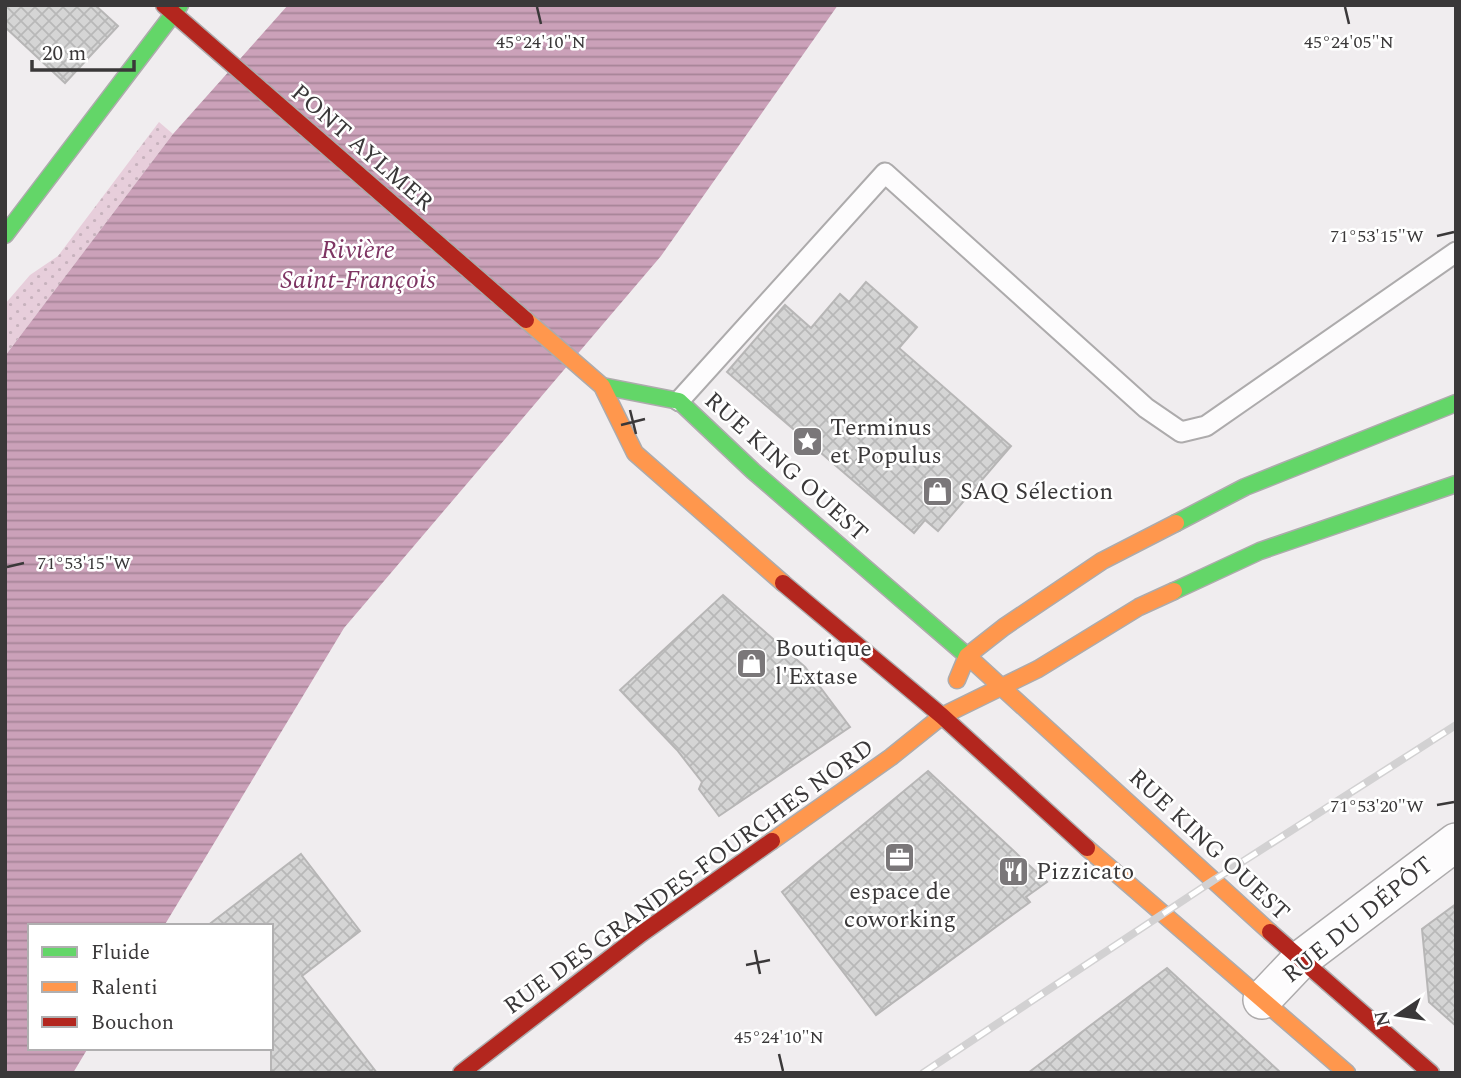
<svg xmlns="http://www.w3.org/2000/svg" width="1461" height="1078" font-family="Spectral,serif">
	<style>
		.park { fill: url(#park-dots) }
		.water { fill: url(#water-rules) }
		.building { fill: url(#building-cross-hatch); stroke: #b7b6b6; stroke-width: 2 }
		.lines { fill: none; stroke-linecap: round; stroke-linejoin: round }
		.lane-casing { stroke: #adabac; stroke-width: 23 }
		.street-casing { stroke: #adabac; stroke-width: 40 }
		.fast-casing { stroke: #adabac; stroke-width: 19 }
		.slow-casing { stroke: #adabac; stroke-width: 19 }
		.jam-casing { stroke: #adabac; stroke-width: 19 }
		.lane { stroke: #fdfcfd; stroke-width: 19 }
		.street { stroke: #fdfcfd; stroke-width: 37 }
		.fast { stroke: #63d668; stroke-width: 16 }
		.slow { stroke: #ff974d; stroke-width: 16 }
		.jam { stroke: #b3261e; stroke-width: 16 }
		.rail-casing { stroke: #d2d1d2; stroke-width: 8 }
		.rail { stroke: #fff; stroke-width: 5; stroke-dasharray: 16; stroke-linecap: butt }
		.ticks { fill: none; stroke: #3a3839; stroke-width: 2.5 }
		.labels { text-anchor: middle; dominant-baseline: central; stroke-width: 5; stroke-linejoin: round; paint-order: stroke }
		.street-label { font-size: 24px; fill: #3a3839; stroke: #fff }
		.poi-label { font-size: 24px; fill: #3a3839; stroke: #fff; text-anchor: start }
		.water-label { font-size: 26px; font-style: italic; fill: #7e3563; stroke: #fff }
		.ticks-label { font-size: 18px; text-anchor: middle; fill: #3a3839; stroke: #fff; stroke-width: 5; stroke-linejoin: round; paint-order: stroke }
	</style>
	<defs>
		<pattern id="park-dots" width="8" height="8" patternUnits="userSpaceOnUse" patternTransform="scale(1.75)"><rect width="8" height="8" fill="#e7cedb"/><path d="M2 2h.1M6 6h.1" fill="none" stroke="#c7b2bd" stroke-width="1.8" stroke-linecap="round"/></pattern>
		<pattern id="water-rules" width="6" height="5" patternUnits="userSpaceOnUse" patternTransform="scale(1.75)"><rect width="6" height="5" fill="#cba1b9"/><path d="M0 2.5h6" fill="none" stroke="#a68497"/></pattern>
		<pattern id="building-cross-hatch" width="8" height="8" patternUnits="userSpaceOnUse" patternTransform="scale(1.75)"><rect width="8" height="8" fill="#d5d5d5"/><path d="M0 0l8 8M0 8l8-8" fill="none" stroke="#b8b8b8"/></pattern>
	</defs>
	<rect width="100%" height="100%" fill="#f0edef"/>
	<path class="park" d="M159,122L173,134L5,356V304L30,275L58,256Z"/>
	<path class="water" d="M288,5H838L661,256L344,628L164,926H30V1048H88L73,1073H5V356L173,134Z"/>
	<path class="building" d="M5,5H95L118,26L65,83L5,27Z
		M866,282L917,327L899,348L1011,446L938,531L925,520L914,533L727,372L785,305L811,328L840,294L849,302Z
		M723,595L805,667L850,727L719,816L699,789L702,782L677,750L620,690Z
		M928,771L1047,882L1026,897L1030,902L876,1015L782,892Z
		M301,854L360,931L302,976L377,1073H271V926H207Z
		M1456,904V1026L1429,1002L1422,929Z
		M1167,968L1281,1073H1028L1091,1025Z"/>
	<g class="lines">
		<defs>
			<path id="lane" d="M679,401L885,173L1146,408L1181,432L1206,426L1456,252"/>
			<path id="street" d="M1262,1000L1300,960L1456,842"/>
			<path id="fast" d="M5,235L180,5
				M602,386L679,401L753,471L973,661
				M1176,523L1245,487L1456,403
				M1174,591L1260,551L1456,484"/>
			<path id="slow" d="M526,320L602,386L635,453L783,583
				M973,661L1270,932
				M957,680L967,656L1004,627L1102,561L1176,523
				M772,841L891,757L942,716L1038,669L1139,607L1174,591
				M1087,848L1347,1073"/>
			<path id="jam" d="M164,5L526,320
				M783,583L942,716L1087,848
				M1270,932L1431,1073
				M461,1073L641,934L772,841"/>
		</defs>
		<use href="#lane" class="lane-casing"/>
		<use href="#street" class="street-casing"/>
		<use href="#fast" class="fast-casing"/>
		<use href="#slow" class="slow-casing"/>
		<use href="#jam" class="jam-casing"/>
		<use href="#lane" class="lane"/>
		<use href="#street" class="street"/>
		<use href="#fast" class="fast"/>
		<use href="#slow" class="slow"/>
		<use href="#jam" class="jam"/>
		<defs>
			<path id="rail" d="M923,1073L1214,880L1456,725"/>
		</defs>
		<use href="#rail" class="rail-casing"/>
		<use href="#rail" class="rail"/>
	</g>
	<path class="ticks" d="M537,7L541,24M1345,7L1349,24M1437,236L1454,232M630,410L636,434M621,425L645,419M7,567L24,563M1437,805L1454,802M755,950L760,974M746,965L770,960M779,1054L783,1071"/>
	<defs>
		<symbol id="sight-square" viewBox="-11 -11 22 22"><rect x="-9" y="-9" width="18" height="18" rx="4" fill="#7a7779" stroke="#fff"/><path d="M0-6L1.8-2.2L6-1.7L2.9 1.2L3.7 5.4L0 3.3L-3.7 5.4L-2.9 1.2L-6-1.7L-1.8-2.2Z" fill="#fff"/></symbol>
		<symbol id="shop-square" viewBox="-11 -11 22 22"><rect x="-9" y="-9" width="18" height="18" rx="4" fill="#7a7779" stroke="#fff"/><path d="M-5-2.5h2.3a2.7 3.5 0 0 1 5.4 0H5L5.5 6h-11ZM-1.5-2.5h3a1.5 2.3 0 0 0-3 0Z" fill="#fff"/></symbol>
		<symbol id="office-square" viewBox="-11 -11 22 22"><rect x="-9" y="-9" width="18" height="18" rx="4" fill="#7a7779" stroke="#fff"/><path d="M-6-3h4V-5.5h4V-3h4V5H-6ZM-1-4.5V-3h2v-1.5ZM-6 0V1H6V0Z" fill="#fff"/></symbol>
		<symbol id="restaurant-square" viewBox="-11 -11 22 22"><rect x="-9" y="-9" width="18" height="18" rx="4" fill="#7a7779" stroke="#fff"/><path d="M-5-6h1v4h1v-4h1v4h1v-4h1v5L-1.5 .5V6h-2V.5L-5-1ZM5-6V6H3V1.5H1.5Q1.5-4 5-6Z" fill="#fff"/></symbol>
	</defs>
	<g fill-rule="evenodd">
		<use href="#sight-square" x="790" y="424" width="35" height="35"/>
		<use href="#shop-square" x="920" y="474" width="35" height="35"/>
		<use href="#shop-square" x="734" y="646" width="35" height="35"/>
		<use href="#office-square" x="882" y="840" width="35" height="35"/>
		<use href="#restaurant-square" x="996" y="854" width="35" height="35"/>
	</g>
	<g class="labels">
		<g class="street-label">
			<text transform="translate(362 148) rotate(41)">PONT AYLMER</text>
			<text transform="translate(786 467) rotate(42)">RUE KING OUEST</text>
			<text transform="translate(1209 845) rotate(43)">RUE KING OUEST</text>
			<text transform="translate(689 877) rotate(-36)">RUE DES GRANDES-FOURCHES NORD</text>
			<text transform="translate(1358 920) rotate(-39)">RUE DU DÉPÔT</text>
		</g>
		<g class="poi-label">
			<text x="830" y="428">Terminus<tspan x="830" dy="28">et Populus</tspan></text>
			<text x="960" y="492">SAQ Sélection</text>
			<text x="775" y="649">Boutique<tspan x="775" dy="28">l'Extase</tspan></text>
			<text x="1036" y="872">Pizzicato</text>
			<text x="900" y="892" text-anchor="middle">espace de<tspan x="900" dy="28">coworking</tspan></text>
		</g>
		<g class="water-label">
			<text x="358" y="250">Rivière<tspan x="358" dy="30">Saint-François</tspan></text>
		</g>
	</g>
	<g class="ticks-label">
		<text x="541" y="48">45°24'10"N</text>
		<text x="1349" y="48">45°24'05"N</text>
		<text x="1377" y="242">71°53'15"W</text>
		<text x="84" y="569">71°53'15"W</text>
		<text x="1377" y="812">71°53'20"W</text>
		<text x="779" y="1043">45°24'10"N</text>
	</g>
	<rect width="1461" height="1078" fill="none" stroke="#3a3839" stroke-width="14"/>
	<rect x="28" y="924" width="245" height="126" fill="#ffffff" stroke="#b0afb0" stroke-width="2"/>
	<rect x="42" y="947" width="35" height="10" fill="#63d668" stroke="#b0afb0" stroke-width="2"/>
	<text x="91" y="959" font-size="21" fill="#3a3839">Fluide</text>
	<rect x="42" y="982" width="35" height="10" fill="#ff974d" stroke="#b0afb0" stroke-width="2"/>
	<text x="91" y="994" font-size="21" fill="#3a3839">Ralenti</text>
	<rect x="42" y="1017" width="35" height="10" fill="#b3261e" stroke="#b0afb0" stroke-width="2"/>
	<text x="91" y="1029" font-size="21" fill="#3a3839">Bouchon</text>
	<g transform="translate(1398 1015) rotate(257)" stroke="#ffffff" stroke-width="5" paint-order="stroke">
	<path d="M0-5L12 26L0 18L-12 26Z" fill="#3a3839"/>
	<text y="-10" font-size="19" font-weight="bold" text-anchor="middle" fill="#3a3839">N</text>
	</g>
	<path d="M32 60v10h102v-10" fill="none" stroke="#3a3839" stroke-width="3.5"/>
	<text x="42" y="60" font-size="21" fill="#3a3839" stroke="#ffffff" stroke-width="5" paint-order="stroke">20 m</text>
</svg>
